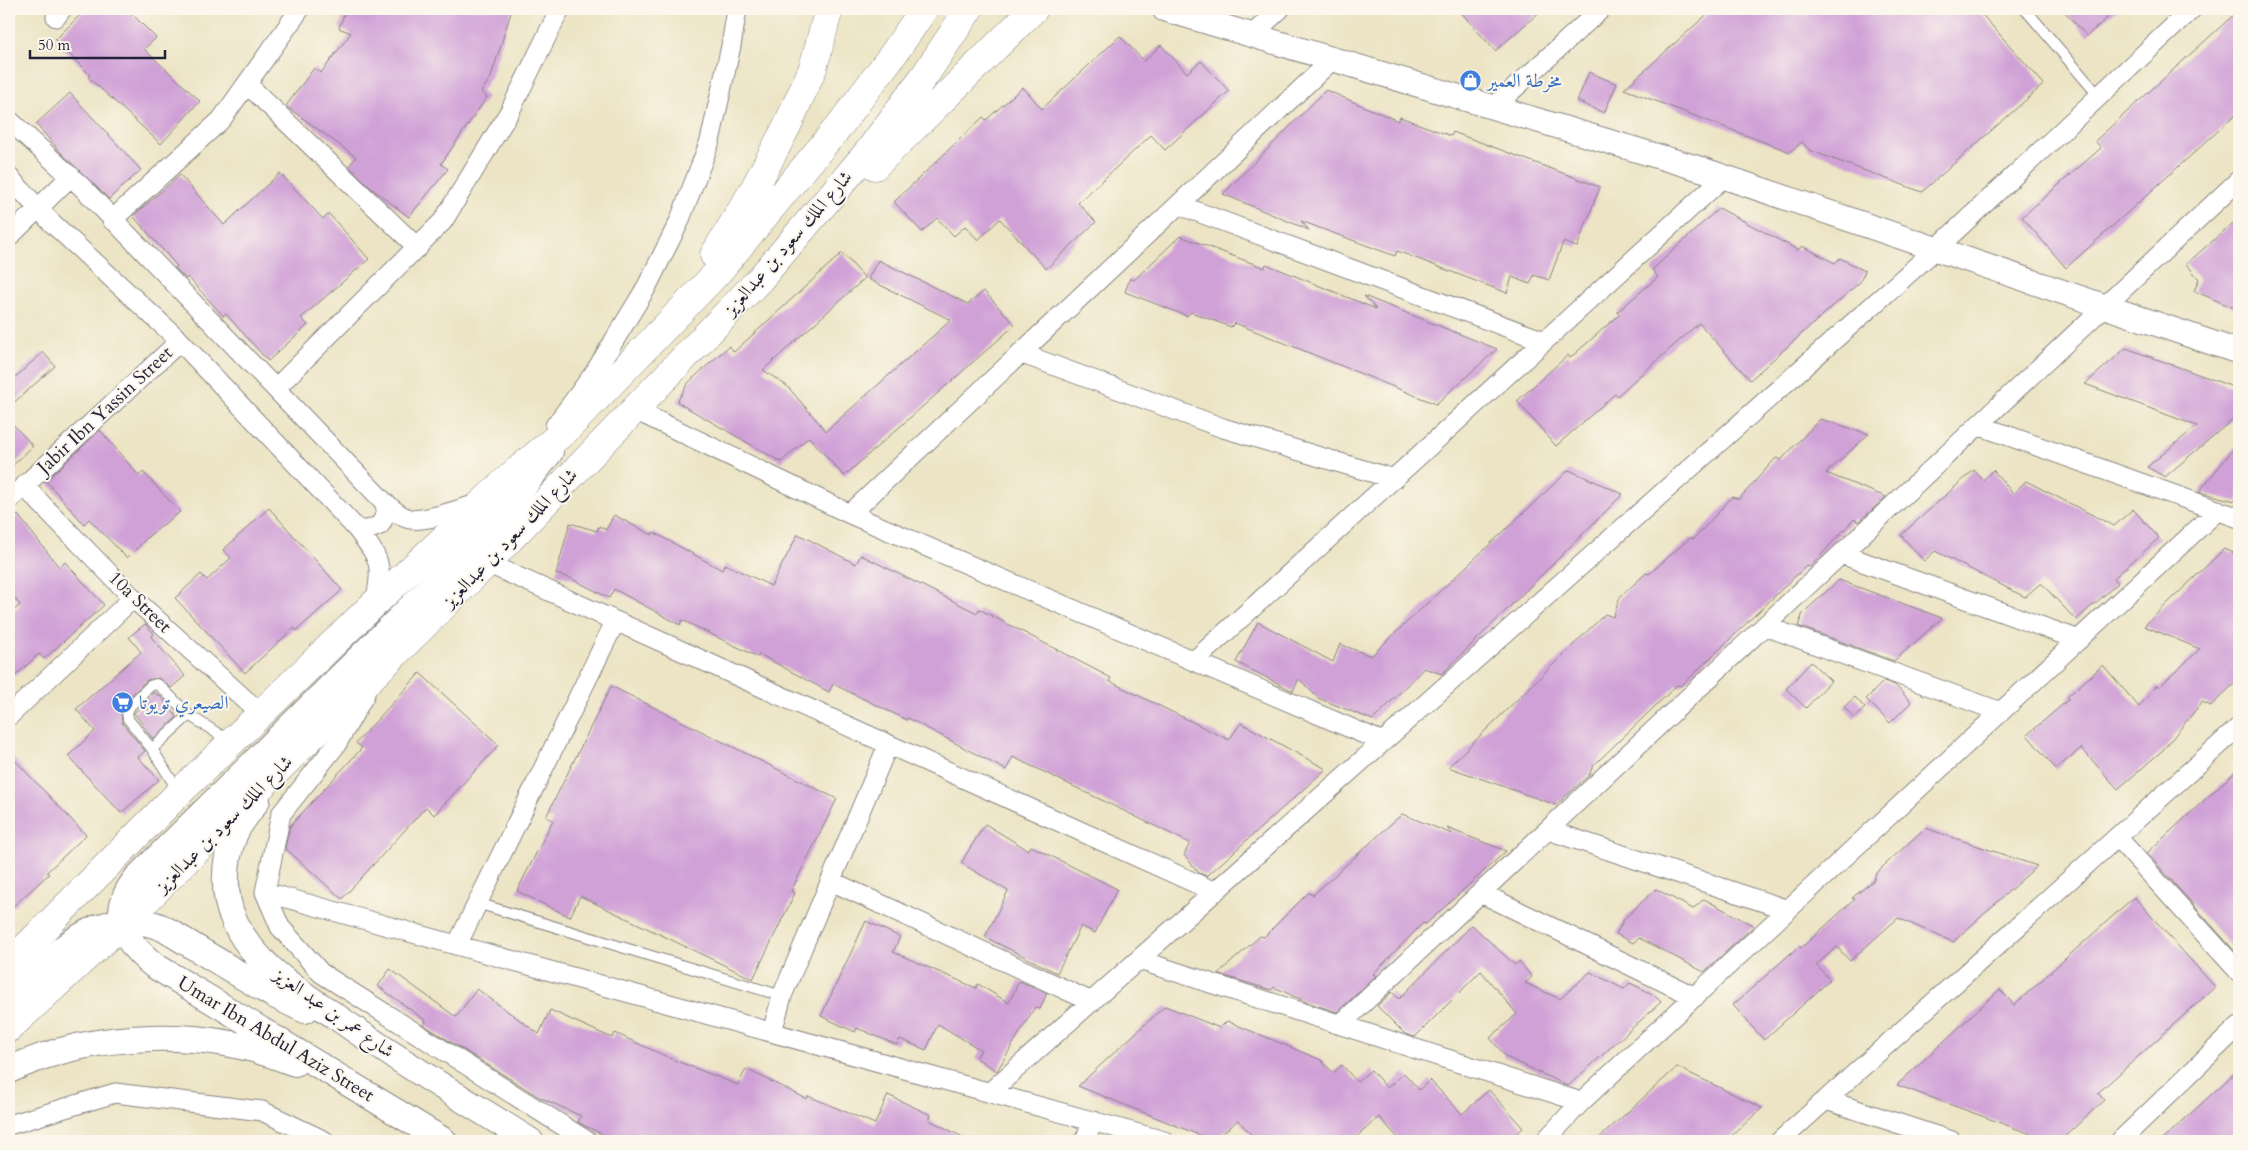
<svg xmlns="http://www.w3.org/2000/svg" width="2248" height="1150" font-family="Cardo,Amiri,serif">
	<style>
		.building { fill: #d0a1d7 }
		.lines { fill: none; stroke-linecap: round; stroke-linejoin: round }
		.service-casing { stroke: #878380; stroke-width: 12 }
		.minor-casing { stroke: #878380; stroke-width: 21 }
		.tertiary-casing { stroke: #878380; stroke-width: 26 }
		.secondary-casing { stroke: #878380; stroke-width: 28 }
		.primary-casing { stroke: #878380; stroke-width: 29 }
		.service { stroke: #fff; stroke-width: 10 }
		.minor { stroke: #fff; stroke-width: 19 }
		.tertiary { stroke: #fff; stroke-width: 24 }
		.secondary { stroke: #fff; stroke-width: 26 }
		.primary { stroke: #fff; stroke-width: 28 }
		.labels { text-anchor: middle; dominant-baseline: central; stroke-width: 4; stroke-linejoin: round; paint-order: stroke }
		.shop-label { font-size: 19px; fill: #366cbe; stroke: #fbf7ec; text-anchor: start }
		.street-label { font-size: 19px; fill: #22223b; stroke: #fbf7ec }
	</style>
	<rect width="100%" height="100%" fill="#fbf7ec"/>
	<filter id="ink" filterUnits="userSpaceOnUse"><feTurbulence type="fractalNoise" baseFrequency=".02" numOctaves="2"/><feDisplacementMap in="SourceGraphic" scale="10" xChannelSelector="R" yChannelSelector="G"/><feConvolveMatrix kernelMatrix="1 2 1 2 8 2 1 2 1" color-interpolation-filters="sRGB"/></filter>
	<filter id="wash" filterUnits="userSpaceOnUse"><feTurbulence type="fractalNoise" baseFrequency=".0096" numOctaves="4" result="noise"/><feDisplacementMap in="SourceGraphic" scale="20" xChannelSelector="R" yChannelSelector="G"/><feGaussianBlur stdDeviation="1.12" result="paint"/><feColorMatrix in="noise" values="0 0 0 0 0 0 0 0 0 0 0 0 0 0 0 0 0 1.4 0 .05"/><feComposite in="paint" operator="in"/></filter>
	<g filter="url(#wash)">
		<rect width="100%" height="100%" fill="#ece4c4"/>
		<g id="blocks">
			<path class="building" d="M86,9H127L156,38L144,49L200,101L161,144L88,77L90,75L55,40Z
				M346,9H512L491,77L481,92L487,97L441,164L448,169L409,217L371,188L349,166L356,157L286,106L314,68L321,73L351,33L339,28Z
				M1458,9H1543L1495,51Z
				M1713,9H1977L2044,84L1922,192L1809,150L1802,142L1790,152L1624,89Z
				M2062,9H2117L2087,36Z
				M2239,10V112L2066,268L2022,217L2101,148L2095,141Z
				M1120,36L1144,61L1161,45L1187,73L1201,61L1229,91L1165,150L1151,135L1078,203L1096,222L1046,269L1000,219L978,240L965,226L954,236L937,218L922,232L894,202L983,117L986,120L1023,87L1042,109Z
				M1589,72L1617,84L1604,113L1577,101Z
				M1326,90L1398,121L1400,117L1451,136L1453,132L1600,187L1577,247L1563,242L1549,280L1534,275L1530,284L1512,277L1507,293L1397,251L1395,256L1301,221L1309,230L1223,194Z
				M70,93L141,170L109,199L63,155L36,124Z
				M280,173L323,219L329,214L369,259L301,318L308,325L268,361L226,314L223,316L188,277L186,279L175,268L177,266L133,216L180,175L224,225Z
				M1719,208L1798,250L1802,246L1835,263L1840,258L1865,271L1860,282L1750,380L1699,323L1617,396L1615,394L1556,446L1517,401L1568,355L1570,358L1620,314L1617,312L1658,277L1652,270Z
				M2239,218V310L2194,291L2199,279L2186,264Z
				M1180,236L1265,268L1266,264L1376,309L1364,296L1497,349L1436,404L1235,323L1231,327L1191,312L1187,316L1125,292L1130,278L1134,280Z
				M842,253L865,278L763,370L787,386L826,431L951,320L868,279L878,260L968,304L984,291L1015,325L844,476L809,437L781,462L677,402L688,383L729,346L734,352Z
				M2126,348L2239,389V414L2165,477L2147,467L2197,426L2085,384Z
				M43,352L55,366L9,407V383Z
				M1820,419L1869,434L1826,473L1886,497L1859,522L1854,519L1810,567L1806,566L1681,686L1677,685L1593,766L1589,775L1556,805L1448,767L1605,614L1613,617L1620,597L1646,573L1649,574L1690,538L1694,539L1732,497L1739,499L1776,458L1781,460Z
				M9,420L33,446L9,469Z
				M100,430L139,476L143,472L180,512L151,534L127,558L89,519L84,524L46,481Z
				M2239,442V502L2199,492Z
				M1569,470L1623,494L1442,674L1424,668L1373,720L1318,698L1299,679L1293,691L1236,662L1258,622L1333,662L1340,644L1371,656Z
				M1974,470L1983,480L1993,470L2013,493L2026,481L2114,526L2133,509L2159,538L2114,578L2118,583L2076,620L2041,583L2025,597L1935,551L1924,561L1901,535Z
				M269,508L342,590L296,631L294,628L245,673L175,598L201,574L207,580L231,558L223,550Z
				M18,515L59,567L65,562L104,605L44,659L39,654L15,676L9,669V615L20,605L9,591V523Z
				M614,515L652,535L653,532L722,570L725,564L771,586L798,534L856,564L861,555L977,613L979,609L1111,678L1109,681L1229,740L1241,723L1326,769L1207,876L1199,873L1184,855L1190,843L1013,757L1006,770L908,718L907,720L833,684L829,692L759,654L758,657L682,620L680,625L614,589L609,598L570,578L556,574L570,523L597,531L599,526L606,530Z
				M2224,549L2239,555V679L2211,706L2202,702L2163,750L2118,789L2081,748L2056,769L2027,735L2069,699L2067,697L2103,665L2139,707L2157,685L2159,687L2200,649L2144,626Z
				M1839,580L1942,618L1894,661L1798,626L1803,613Z
				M145,624L154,634L151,637L185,676L171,688L159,678L147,680L125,701L121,709L122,723L145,751L138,757L159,780L121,813L68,756L95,731L76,709L141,652L129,637Z
				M1811,662L1831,681L1806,708L1786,689Z
				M420,673L499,745L434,815L426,807L342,899L285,848L290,826L362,748L356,743Z
				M1884,681L1895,685L1911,702L1890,723L1866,699Z
				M611,686L837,799L791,891L795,893L753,979L580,896L570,917L517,891L553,820L546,817Z
				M154,692L161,697L177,717L153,739L134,713Z
				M1855,697L1865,708L1854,718L1844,707Z
				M9,754L86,835L47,872L49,874L9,910Z
				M2239,768V956L2147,853Z
				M1402,814L1452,834L1447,828L1506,851L1426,924L1423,923L1373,974L1376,976L1337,1012L1306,1002L1274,987L1271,990L1218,974L1260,936L1264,937L1308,893L1313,895Z
				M985,824L1028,850L1031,846L1117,889L1095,933L1081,926L1057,973L985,937L1008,891L961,863Z
				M1925,828L2037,866L1953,942L1898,918L1850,961L1837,947L1816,965L1830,980L1764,1040L1733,1005L1799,946L1801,948L1855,899L1852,898L1874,880L1876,873Z
				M1656,889L1693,909L1704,899L1754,926L1704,972L1639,938L1633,943L1616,934L1624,919Z
				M2134,897L2215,987L2098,1093L2104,1100L2060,1141H2050L1897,1085L2000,989L2014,1005Z
				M866,921L900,937L893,952L976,988L978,984L1009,1003L1019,981L1047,993L1040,1009L1035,1007L997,1071L976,1058L981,1050L938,1024L926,1050L900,1039L897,1045L857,1028L855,1032L821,1016Z
				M1472,925L1515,965L1519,961L1532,977L1525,983L1560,999L1590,972L1624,989L1630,983L1654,995L1661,1002L1568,1086L1506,1057L1490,1038L1517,1014L1481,971L1415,1037L1405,1034L1377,1006L1392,992L1399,999Z
				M390,969L456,1017L477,989L539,1034L550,1010L612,1038L615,1033L674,1060L738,1085L746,1069L807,1099L808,1096L875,1124L888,1095L931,1115L929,1120L971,1141H617L585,1126L578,1122L581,1116L539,1097L424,1025L426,1021L378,986Z
				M1165,1006L1220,1028L1227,1021L1321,1060L1333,1073L1342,1065L1357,1082L1371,1070L1387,1088L1404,1073L1419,1090L1430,1080L1462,1114L1489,1090L1523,1128L1508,1141H1401L1379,1117L1352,1141H1257L1238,1120L1214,1141L1078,1086Z
				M1677,1067L1762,1108L1726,1141H1596Z
				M2239,1069V1141H2161Z"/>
		</g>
	</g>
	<g filter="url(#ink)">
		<use href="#blocks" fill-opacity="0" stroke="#878380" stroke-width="1"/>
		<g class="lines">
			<defs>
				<path id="service" d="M2025,9L2099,96
					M152,749L128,719L127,712L130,706L150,686L156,684L160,686L189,715
					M179,792L152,749L189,715L231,742
					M477,903L782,996"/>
				<path id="minor" d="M56,17L62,9
					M1252,35L1280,9
					M247,84L418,248
					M1494,107L1601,9
					M9,120L83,188L384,502C392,509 400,517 410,519C427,522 461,508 478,504
					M9,177L51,222L180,341L356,528C380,559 384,564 375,603
					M1179,205L1544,341
					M112,220L221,120L300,9
					M9,237L71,176
					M1020,353L1223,428L1394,479
					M276,388L443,221L510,111L560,9
					M635,410L850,514L1383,742
					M1978,425L2239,518
					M555,426L595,372L646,288L679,222L710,141L731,46L737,9
					M24,486L133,598L261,714
					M9,500L180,341
					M850,514L1333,59
					M356,528L365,531L380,525L387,512L384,502
					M1841,554L2079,640
					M487,563L1215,892
					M1765,626L2001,712
					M1194,661L1724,177
					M365,694L336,745L281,814L265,892L280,927L321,973L587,1141
					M9,716L133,598
					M1548,830L1788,910
					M2117,837L2239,972
					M831,881L1092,1002
					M265,892L1164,1141
					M1481,893L1695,997
					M457,945L615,622
					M1139,960L1581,1102
					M1340,1025L2239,180
					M772,1032L782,996L888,745
					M990,1092L1936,249L2192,9
					M1826,1100L1952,1141
					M9,1125L115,1093L262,1111L325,1141
					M1084,1141L1094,1121
					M1545,1141L1581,1102L2218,510
					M1780,1141L2239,727
					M2120,1141L2239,1026"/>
				<path id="tertiary" d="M1164,9L1704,170L2239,352"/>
				<path id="secondary" d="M257,800C250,811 239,823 234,835C224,861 222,895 234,920C254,966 302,993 341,1020C402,1063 466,1101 530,1141
					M9,996C50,959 101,901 163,928L272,994L305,1010
					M9,1070C95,1030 207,1027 295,1063
					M444,1141L155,966C123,942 109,912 137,878L492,527L550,452"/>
				<path id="primary" d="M875,166L1034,9
					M714,255L753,191L787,126L813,68L829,9
					M9,964L179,793L375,603L511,476L567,429L717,273L840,125L894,53L924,9
					M9,1028L123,923L487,563L760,279L868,152L925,75L969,9"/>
			</defs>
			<use href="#service" class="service-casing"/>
			<use href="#minor" class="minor-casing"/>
			<use href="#tertiary" class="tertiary-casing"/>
			<use href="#secondary" class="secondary-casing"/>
			<use href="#primary" class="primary-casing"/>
			<use href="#service" class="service"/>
			<use href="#minor" class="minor"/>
			<use href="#tertiary" class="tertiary"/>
			<use href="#secondary" class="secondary"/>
			<use href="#primary" class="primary"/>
		</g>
	</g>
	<defs>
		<symbol id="shop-disc" viewBox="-11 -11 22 22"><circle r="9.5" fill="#3f7fe0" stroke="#fbf7ec"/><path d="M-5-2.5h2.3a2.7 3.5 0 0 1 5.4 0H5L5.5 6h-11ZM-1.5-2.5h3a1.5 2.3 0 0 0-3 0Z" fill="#fff"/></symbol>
		<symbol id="supermarket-disc" viewBox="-11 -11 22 22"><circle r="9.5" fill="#3f7fe0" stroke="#fbf7ec"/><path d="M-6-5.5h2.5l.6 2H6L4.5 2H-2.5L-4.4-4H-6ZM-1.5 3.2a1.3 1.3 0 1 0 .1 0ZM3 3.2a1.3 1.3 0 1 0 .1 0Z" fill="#fff"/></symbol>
	</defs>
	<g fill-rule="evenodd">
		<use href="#shop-disc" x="1458" y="68" width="25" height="25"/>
		<use href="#supermarket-disc" x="110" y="690" width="25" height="25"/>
	</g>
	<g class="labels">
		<g class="shop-label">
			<text x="1487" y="81">مخرطة العمير</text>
			<text x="139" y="703">الصيعري تويوتا</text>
		</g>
		<g class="street-label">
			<text transform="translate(788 243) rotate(-49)">شارع الملك سعود بن عبدالعزيز</text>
			<text transform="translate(105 410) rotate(-43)">Jabir Ibn Yassin Street</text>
			<text transform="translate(510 538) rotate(-46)">شارع الملك سعود بن عبدالعزيز</text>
			<text transform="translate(140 602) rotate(44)">10a Street</text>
			<text transform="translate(224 824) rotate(-45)">شارع الملك سعود بن عبدالعزيز</text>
			<text transform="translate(334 1013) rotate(35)">شارع عمر بن عبد العزيز</text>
			<text transform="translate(276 1039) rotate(31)">Umar Ibn Abdul Aziz Street</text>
		</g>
	</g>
	<rect width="2248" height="1150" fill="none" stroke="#fbf7ec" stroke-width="30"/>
	<path d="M30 50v8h135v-8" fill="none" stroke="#22223b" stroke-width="2.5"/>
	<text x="38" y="50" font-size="15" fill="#22223b" stroke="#fbf7ec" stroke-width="4" paint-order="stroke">50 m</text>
</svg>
